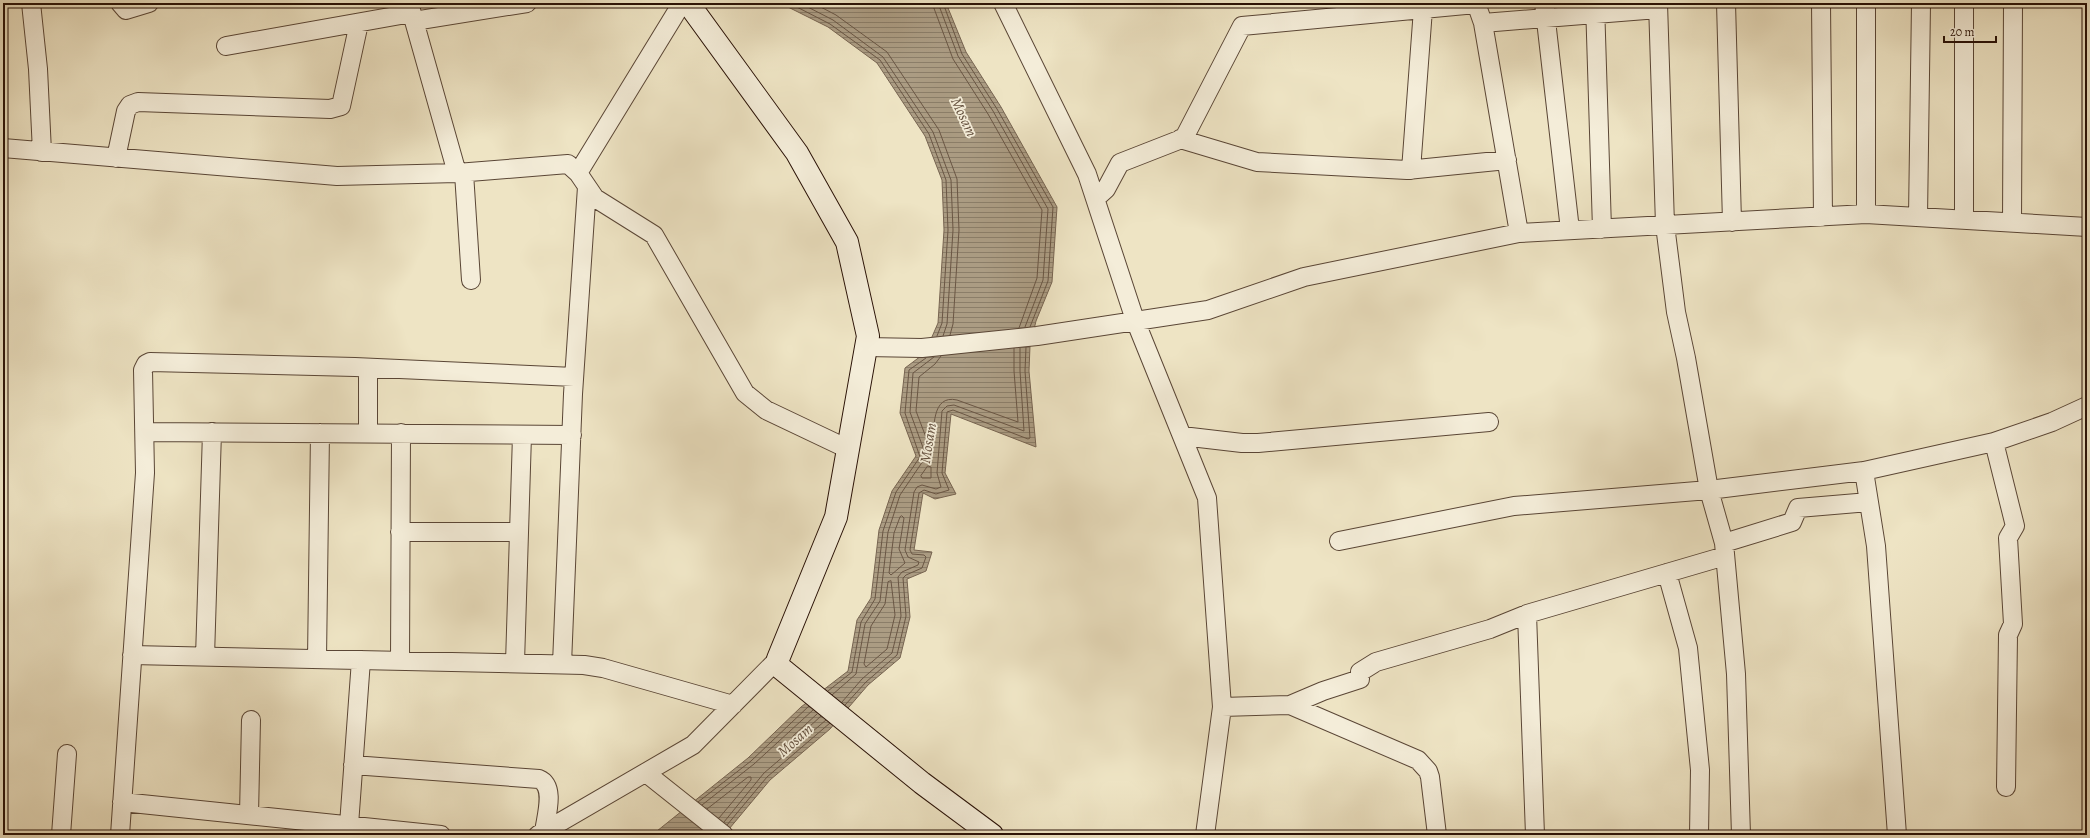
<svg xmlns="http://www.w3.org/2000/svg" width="2090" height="838" font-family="Alegreya,serif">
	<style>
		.water { fill: url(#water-rules); stroke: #776451 }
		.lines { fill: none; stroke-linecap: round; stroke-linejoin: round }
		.shore { stroke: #6a5644; stroke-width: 1 }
		.street-casing { stroke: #5a4636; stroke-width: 20 }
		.secondary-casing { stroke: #291106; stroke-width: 24 }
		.street { stroke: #f4edd9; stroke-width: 18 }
		.secondary { stroke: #f4edd9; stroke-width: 22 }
		.labels { text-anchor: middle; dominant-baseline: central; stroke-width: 3.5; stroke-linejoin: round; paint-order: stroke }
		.water-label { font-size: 15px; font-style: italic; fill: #64503e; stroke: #f4edd9 }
	</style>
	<defs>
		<pattern id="water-rules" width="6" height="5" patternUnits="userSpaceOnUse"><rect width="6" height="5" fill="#ab9c83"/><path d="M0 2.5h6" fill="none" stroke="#8b7e69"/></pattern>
	</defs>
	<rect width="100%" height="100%" fill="#eee4c4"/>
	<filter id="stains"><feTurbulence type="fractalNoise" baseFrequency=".005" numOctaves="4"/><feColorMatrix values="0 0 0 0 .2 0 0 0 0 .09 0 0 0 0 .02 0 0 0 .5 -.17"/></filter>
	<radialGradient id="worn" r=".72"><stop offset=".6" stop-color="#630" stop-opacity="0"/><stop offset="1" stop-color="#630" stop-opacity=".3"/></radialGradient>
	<path class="water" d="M780,3H946L966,52L1001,107L1057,207L1052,282L1036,321L1030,346L1029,371L1036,447L951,414L945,473L956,494L935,499L923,493L914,550L932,552L926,571L907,579L910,617L900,658L868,685L830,729L770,780L724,835H652L748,758L801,707L848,671L857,620L871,598L879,530L892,491L916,456L900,413L905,368L925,353L938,323L944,230L942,180L925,136L877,63L828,27Z"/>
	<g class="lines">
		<path class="shore" d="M789,3L830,24L880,60L929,134L946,180L948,230L942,323L937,336
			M800,3L833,20L883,57L933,132L951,180L953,230L947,324L943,336
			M813,3L836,15L887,52L939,130L957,179L959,230L953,324L950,335
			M932,3L953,59L988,114L1042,210L1037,278L1019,328
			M938,3L958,56L993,111L1048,209L1043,280L1025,327
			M943,3L962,54L997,109L1053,207L1048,281L1030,327
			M941,356L935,364L919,377L916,411L930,448L933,447C934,430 931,394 957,400L1018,422L1014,371V348
			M928,466L931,467V478H922L921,476Z
			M902,516L904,518L899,549L905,563L891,575L889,573L894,533L900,517Z
			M891,581L895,615L887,649L866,667L864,664L871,626L885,604L888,582Z
			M828,691L852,672L861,622L875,599L883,531L896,492L920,457L905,413L909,370L926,358
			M832,695L856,674L865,624L880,601L888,532L900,495L925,458V453L910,412L913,373L934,357
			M842,702L862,679L892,653L901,616L898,577L902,572L918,565L919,562L908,557L905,550L914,492L917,487L922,485L936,489L941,487L937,473L942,411L947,406L954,405L1024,431L1020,371V348
			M845,705L866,682L897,655L906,616L903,578L906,575L922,568L926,557L924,555L912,554L910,550L919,493L924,490L936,494L949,490L942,473L947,412L953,410L1028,439L1030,438L1025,371L1026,347
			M817,714L793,736V739H796L821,716
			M698,802L751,761L809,706
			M702,805L754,764L813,710
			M707,809L748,777H751V780L719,818
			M724,822L764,773L826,720
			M727,825L767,777L830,723"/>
		<defs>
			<path id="street" d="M31,3L38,69L42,152
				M120,3L126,10L149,3
				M1003,3L1087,174L1135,320L1207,498L1222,707L1205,835
				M1476,3L1483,23L1519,233
				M1544,3L1570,230
				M1595,3L1602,229
				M1658,3L1665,225L1676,312L1686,358L1709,490L1864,471L1994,442L2052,422L2087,406
				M1726,3L1732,222
				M1821,3L1823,217
				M1866,3V214
				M414,21L527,3
				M1483,23L1658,9
				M226,46L412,13
				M1180,139L1257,162L1407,170L1507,160
				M3,148L337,176L457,173L409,3
				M116,158L126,111L130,105L138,102L330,109L341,106L359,23
				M1411,170L1423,9
				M457,173L568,164L578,173L595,198L654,235L745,393L766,410L848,449
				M464,173L471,280
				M578,173L682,3
				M1096,198L1106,189L1120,163L1184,138L1242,26L1476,4
				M1918,217L1921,3
				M1964,220V3
				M2012,223L2013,3
				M866,347L922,348L1037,336L1208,310L1304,277L1519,233L1866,214L2087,227
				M145,432L572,435
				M368,433V368
				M1182,436L1242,443H1258L1489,422
				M1994,442L2015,526L2008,538L2013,624L2008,635L2006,787
				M1864,471L1876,546L1897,835
				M400,532H519
				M1339,541L1514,506L1709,490L1724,543L1736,674L1741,835
				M1724,543L1792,522L1798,508L1869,502
				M1667,573L1688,648L1700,770L1699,835
				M1527,614L1535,835
				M132,655L584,665L603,668L733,705
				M205,657L212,432
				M317,659L320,433
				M400,661L401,433
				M515,663L522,435
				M562,664L573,394L587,187
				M1290,705L1418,760L1428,771L1430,777L1437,835
				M1222,707L1290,705L1323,691L1360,679V672L1376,662L1490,629L1527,614L1725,556
				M353,765L539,779C556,786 546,816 544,832
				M646,773L724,835
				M122,802L441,835
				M249,815L251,720
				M349,825L361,660
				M61,835L67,754
				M120,835L145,473L143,370L146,364L150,362L355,367L574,377
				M538,835L693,745L778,659"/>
			<path id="secondary" d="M688,3L797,153L847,242L868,336L836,517L778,659V666L922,783L992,835"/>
		</defs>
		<use href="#street" class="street-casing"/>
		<use href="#secondary" class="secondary-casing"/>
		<use href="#street" class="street"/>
		<use href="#secondary" class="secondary"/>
	</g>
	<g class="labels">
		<g class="water-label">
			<text transform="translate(964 117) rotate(65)">Mosam</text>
			<text transform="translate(928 443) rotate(-81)">Mosam</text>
			<text transform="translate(795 740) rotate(-42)">Mosam</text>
		</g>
	</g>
	<rect width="2090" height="838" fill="none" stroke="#eee4c4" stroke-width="16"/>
	<rect x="4" y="4" width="2082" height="830" fill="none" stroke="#291106" stroke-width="2"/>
	<rect x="8" y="8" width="2074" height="822" fill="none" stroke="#291106"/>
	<path d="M1944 36v6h52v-6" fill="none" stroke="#291106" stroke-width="2"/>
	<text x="1950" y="36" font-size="12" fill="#291106" stroke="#f4edd9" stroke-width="3" paint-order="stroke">20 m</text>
	<rect width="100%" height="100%" filter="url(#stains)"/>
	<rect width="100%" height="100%" fill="url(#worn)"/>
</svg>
